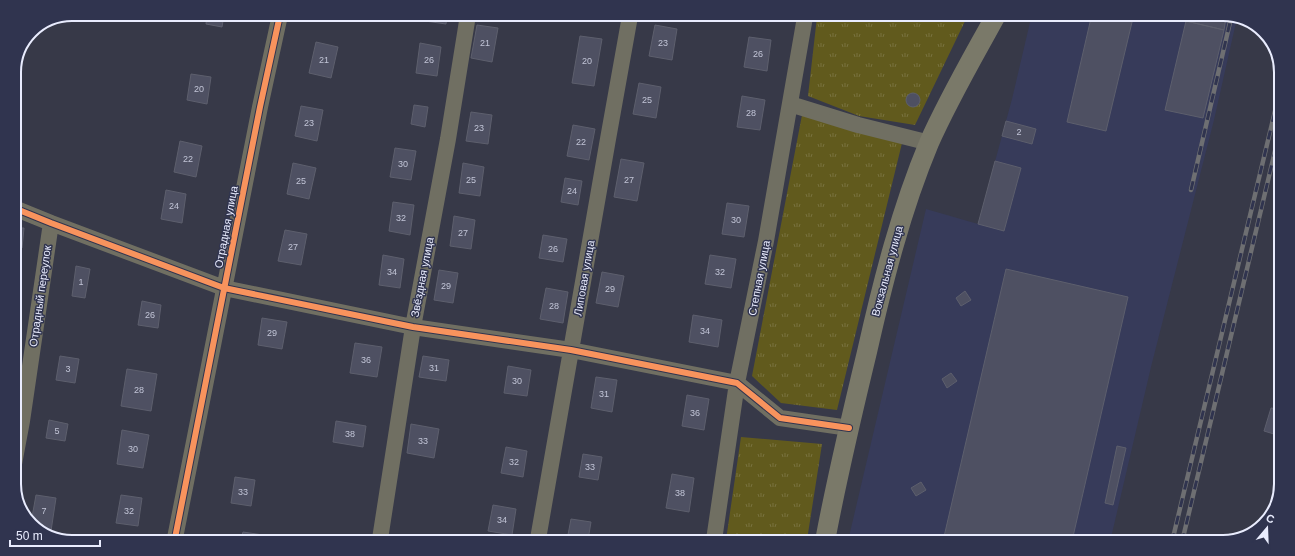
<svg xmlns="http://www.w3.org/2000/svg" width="1295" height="556" font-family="Helvetica,sans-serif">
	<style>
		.built { fill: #373b5a }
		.grass { fill: url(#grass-tufts) }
		.building { fill: #4e5062; stroke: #5d5f6d }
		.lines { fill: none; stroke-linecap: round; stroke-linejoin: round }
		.minor { stroke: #706f62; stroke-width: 16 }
		.major { stroke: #7a7969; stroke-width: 20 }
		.rail-casing { stroke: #6e6f72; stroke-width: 4.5 }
		.rail { stroke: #30344f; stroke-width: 3; stroke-dasharray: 9; stroke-linecap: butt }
		.cycleway-casing { stroke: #30344f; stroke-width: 8 }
		.cycleway { stroke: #f8935d; stroke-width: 6 }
		.labels { text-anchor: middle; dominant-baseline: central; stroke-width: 3; stroke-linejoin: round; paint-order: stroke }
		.number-label { font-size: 9px; fill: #c2c5d7 }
		.street-label { font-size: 11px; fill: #e9ecfe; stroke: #30344f }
		.rim { fill: none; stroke: #e9ecfe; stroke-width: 2 }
	</style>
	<defs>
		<pattern id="grass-tufts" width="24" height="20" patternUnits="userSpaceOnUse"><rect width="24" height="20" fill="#615a1d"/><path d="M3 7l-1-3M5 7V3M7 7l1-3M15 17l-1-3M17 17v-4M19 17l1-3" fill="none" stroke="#78723f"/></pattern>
	</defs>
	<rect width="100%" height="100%" fill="#373948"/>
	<path class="built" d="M1031,18H1237L1214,120L1151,367L1110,542L848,541L926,209L978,224L1012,99Z"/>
	<path class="grass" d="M817,17H967L915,125L859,116L808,96Z
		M802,115L902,143L837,410L781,403L752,376Z
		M741,437L822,444L807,540H726Z"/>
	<path class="building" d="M207,15H224L222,27L206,24Z
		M426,15H447L446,24L425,21Z
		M1091,18H1133L1106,131L1067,122Z
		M1186,18H1226L1224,30L1186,21Z
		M1186,21L1224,30L1203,118L1165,110Z
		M477,25L498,28L492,62L471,58Z
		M655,25L677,29L672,60L649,56Z
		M580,36L602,39L594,86L572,83Z
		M749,37L771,40L767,71L744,67Z
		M316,42L338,47L331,78L309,73Z
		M420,43L441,47L437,76L416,73Z
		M191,74L211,77L207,104L187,100Z
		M639,83L661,87L656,118L633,114Z
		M906 100a7 7 0 1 1 14 0a7 7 0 1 1-14 0Z
		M742,96L765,100L760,130L737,127Z
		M414,105L428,107L425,127L411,124Z
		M301,106L323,110L317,141L295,136Z
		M471,112L492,115L488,144L466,141Z
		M1006,121L1036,129L1032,144L1002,136Z
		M573,125L595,129L589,160L567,156Z
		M180,141L202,146L196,177L174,172Z
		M395,148L416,151L411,180L390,177Z
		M621,159L644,163L637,201L614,197Z
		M995,161L1021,168L1004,231L978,224Z
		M293,163L316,168L309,199L287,194Z
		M463,163L484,167L480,196L459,193Z
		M565,178L582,181L578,205L561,202Z
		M166,190L186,194L182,223L161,219Z
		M393,202L414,205L410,235L389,231Z
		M727,203L749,206L744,237L722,234Z
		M454,216L475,220L471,249L450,246Z
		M14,228H24L22,248L14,247Z
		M285,230L307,234L301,265L278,261Z
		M543,235L567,239L563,262L539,258Z
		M383,255L404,259L400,288L379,285Z
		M710,255L736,259L731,288L705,284Z
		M76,266L90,269L85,298L72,296Z
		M1006,269L1128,297L1072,541H943Z
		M439,270L458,273L453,303L434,300Z
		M602,272L624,276L618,307L596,303Z
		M546,288L568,292L563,323L540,319Z
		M14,291L17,292L14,311Z
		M965,291L971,300L961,306L956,298Z
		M142,301L161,305L158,328L138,325Z
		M693,315L722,320L718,347L689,342Z
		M262,318L287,322L282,349L258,345Z
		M355,343L382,347L377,377L350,373Z
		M60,356L79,359L75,383L56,380Z
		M423,356L449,360L446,381L419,377Z
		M508,366L531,370L527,396L504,393Z
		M127,369L157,374L151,411L121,406Z
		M951,373L957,381L947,388L942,379Z
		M596,377L617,380L612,412L591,408Z
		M687,395L709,399L704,430L682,426Z
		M1271,408L1278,409L1277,435L1264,431Z
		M49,420L68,424L65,441L46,438Z
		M336,421L366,426L363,447L333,442Z
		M411,424L439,429L434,458L407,453Z
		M122,430L149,435L143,468L117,464Z
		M1117,446L1126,448L1113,505L1105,503Z
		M506,447L527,451L523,477L501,473Z
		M583,454L602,457L598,480L579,477Z
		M672,474L694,478L689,512L666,508Z
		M235,477L255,480L251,506L231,503Z
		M921,482L926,490L916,496L911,488Z
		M36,495L56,498L51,531L40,529L31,523Z
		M121,495L142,498L138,526L116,523Z
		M493,505L516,509L512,535L488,531Z
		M571,519L591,522L588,540H567Z
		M243,532L263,535V538H241Z"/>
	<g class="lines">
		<path class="minor" d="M790,104L858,125L930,143
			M14,208L51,223L224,288L413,327L571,350L737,383L780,418L849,428
			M14,464L22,421L51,223
			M175,538L260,107L280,15
			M380,539L413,327L448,139L468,15
			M538,539L608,139L630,16
			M714,540L737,383L766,241L805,17"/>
		<path class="major" d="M825,541C837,477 852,414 867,352C883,281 901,210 929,143C948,100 972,59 995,17"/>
		<defs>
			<path id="rail" d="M1191,190L1231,18
				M1278,299L1279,298
				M1172,542L1281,86
				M1182,542L1280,130"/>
		</defs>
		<use href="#rail" class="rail-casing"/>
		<use href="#rail" class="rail"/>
		<defs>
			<path id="cycleway" d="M14,208L51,223L224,288L413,327L571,350L737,383L780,418L849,428
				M175,538L260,107L280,15"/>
		</defs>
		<use href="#cycleway" class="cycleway-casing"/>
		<use href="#cycleway" class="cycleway"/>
	</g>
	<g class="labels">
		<g class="number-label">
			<text x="485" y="43">21</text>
			<text x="663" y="43">23</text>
			<text x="758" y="54">26</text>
			<text x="324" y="60">21</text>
			<text x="429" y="60">26</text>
			<text x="587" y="61">20</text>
			<text x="199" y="89">20</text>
			<text x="647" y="100">25</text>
			<text x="751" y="113">28</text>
			<text x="309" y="123">23</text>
			<text x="479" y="128">23</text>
			<text x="1019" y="132">2</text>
			<text x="581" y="142">22</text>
			<text x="188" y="159">22</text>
			<text x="403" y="164">30</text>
			<text x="471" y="180">25</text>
			<text x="629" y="180">27</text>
			<text x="301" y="181">25</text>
			<text x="572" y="191">24</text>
			<text x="174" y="206">24</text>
			<text x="401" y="218">32</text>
			<text x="736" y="220">30</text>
			<text x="463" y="233">27</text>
			<text x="293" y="247">27</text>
			<text x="553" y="249">26</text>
			<text x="392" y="272">34</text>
			<text x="720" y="272">32</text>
			<text x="81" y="282">1</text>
			<text x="446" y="286">29</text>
			<text x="610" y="289">29</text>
			<text x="554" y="306">28</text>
			<text x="150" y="315">26</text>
			<text x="705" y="331">34</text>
			<text x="272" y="333">29</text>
			<text x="366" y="360">36</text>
			<text x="434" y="368">31</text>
			<text x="68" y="369">3</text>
			<text x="517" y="381">30</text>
			<text x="139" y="390">28</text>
			<text x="604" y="394">31</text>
			<text x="695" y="413">36</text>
			<text x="57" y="431">5</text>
			<text x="350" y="434">38</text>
			<text x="423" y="441">33</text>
			<text x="133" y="449">30</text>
			<text x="514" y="462">32</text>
			<text x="590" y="467">33</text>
			<text x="243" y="492">33</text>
			<text x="680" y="493">38</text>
			<text x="44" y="511">7</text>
			<text x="129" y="511">32</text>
			<text x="502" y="520">34</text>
		</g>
		<g class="street-label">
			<text transform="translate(226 227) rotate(-79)">Отрадная улица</text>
			<text transform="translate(887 271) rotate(-75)">Вокзальная улица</text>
			<text transform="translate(422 277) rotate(-79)">Звёздная улица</text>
			<text transform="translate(584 278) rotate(-80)">Липовая улица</text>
			<text transform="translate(759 278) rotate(-79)">Степная улица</text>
			<text transform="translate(40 296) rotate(-82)">Отрадный переулок</text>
		</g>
	</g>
	<path d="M0 0H1295V556H0ZM72 21H1223A51 51 0 0 1 1274 72V484A51 51 0 0 1 1223 535H72A51 51 0 0 1 21 484V72A51 51 0 0 1 72 21Z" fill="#30344f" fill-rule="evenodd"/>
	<path class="rim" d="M72 21H1223A51 51 0 0 1 1274 72V484A51 51 0 0 1 1223 535H72A51 51 0 0 1 21 484V72A51 51 0 0 1 72 21Z"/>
	<g transform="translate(1267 528) rotate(19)" stroke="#30344f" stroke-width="3" paint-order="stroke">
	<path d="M0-3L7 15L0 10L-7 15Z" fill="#e9ecfe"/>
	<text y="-6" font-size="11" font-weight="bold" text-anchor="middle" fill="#e9ecfe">С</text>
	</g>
	<path d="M10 540v6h90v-6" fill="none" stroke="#e9ecfe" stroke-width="2"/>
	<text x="16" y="540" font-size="12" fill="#e9ecfe" stroke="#30344f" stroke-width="3" paint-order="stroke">50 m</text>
</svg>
